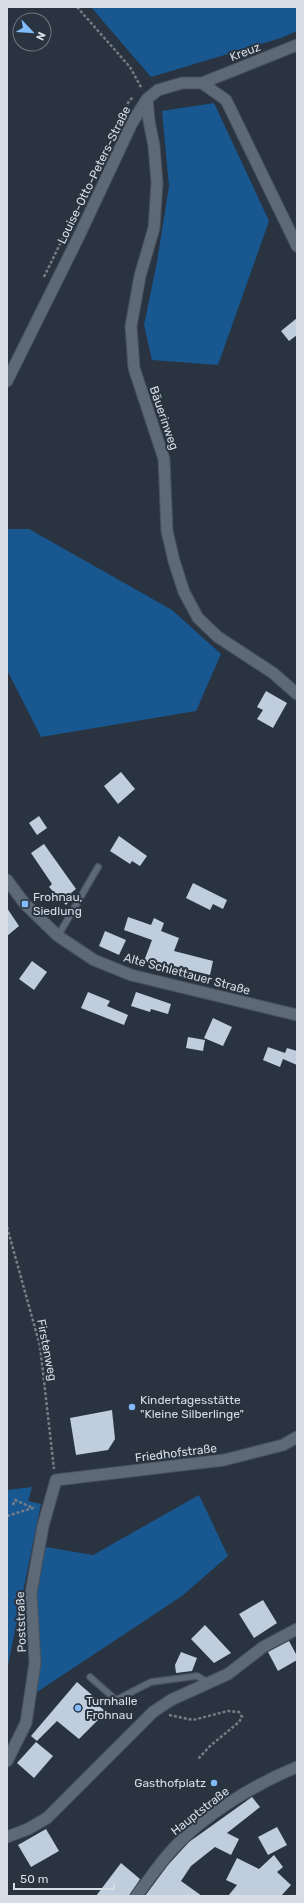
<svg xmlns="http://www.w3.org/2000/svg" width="304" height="1903" font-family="Rubik,sans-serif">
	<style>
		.green { fill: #195790 }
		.building { fill: #bfcddd }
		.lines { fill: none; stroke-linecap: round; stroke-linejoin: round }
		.lane-casing { stroke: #48515c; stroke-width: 8 }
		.street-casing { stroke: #48515c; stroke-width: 13 }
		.path { stroke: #747e88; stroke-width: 2.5; stroke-dasharray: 3 2; stroke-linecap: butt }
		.lane { stroke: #5d6977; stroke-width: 5.5 }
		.street { stroke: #5d6977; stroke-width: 11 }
		.poi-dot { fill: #82bcfa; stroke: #293440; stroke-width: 1.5 }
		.labels { text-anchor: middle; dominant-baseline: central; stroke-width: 4; stroke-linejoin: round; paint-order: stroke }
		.street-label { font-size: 12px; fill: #d6dde5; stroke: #293440 }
		.poi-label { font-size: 12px; fill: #d6dde5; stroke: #293440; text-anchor: start }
	</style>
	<rect width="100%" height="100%" fill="#293440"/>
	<path class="green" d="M91,7H297V31L281,38L151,77Z
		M214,103L269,221L218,365L152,360L144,325L157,262L169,186L162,111Z
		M7,529H29L172,610L221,654L196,711L41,737L7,670Z
		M32,1487L28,1501L41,1504L7,1670V1490Z
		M199,1495L228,1556L182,1596L31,1696V1593L40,1546L93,1555Z"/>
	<path class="building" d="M297,318V335L289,341L281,331Z
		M266,691L287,703L273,728L257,719L263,710L257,707Z
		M121,772L135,789L118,804L104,786Z
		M39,816L47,828L37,835L29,823Z
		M119,836L147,856L140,866L132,861L130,864L110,851Z
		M44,844L76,889L71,893L74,896L66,905L49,887L52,884L31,853Z
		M193,883L227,900L223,909L213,904L210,910L186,898Z
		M7,908L19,926L7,936Z
		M128,917L151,925L154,918L164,923L161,931L179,938L174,951L213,961L210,975L169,965L167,969L144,961L152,940L124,930Z
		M105,931L126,940L119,955L99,946Z
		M32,961L47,972L34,990L19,979Z
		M88,992L110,1001L107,1006L128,1015L124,1025L81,1008Z
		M136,992L171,1004L168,1014L151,1009L150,1012L131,1006Z
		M213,1018L232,1027L223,1046L204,1038Z
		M188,1037L205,1040L203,1051L186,1048Z
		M268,1047L285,1053L287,1048L297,1051V1065L283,1059L280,1067L263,1060Z
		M112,1410L115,1439L108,1450L76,1455L70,1418Z
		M263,1600L277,1623L254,1638L239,1614Z
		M205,1625L231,1653L214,1663L191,1639Z
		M289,1641L297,1656V1660L278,1671L268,1652Z
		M181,1652L197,1658L192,1671L176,1673L175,1665Z
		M77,1682L99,1701L97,1704L106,1712L79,1739L57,1721L37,1741L31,1736Z
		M36,1742L53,1756L34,1778L17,1763Z
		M252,1797L260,1807L227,1833L239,1839L231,1855L215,1847L191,1866L181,1881L202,1896H145L168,1865L189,1842Z
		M277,1827L287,1845L268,1855L258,1837Z
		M46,1829L59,1851L31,1867L18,1845Z
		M274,1855L283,1867L277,1872L291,1885L281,1896H228L237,1885L226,1880L237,1858L259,1869Z
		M121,1863L140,1879L129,1896H96Z"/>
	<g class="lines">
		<defs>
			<path id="lane" d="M58,936L98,867
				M90,1677L116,1700L151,1682L197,1676L209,1683"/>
			<path id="street" d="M202,83L297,45
				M147,99L149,121L154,146L157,183L154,228L140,276L131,326L134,368L164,459L167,531L174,561L184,592L198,618L218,637L273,673L297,694
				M7,381L79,236L132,123L147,99L158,90L182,83H202L226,100L297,246
				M7,880L25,904L58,936L94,960L131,975L297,1015
				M7,1761L26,1723L35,1663L31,1593L43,1526L56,1480L224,1460L283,1445L297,1437
				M7,1837L28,1829L47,1818L153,1712L171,1700L228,1674L263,1647L297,1629
				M136,1896C148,1881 159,1864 172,1850C202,1816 255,1784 297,1767"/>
		</defs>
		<use href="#lane" class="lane-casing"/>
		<use href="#street" class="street-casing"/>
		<path class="path" d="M77,7L130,67L142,89
			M123,113L129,101L133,97
			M44,277L89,184
			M7,1227L40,1346L54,1469
			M13,1505L15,1500L31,1507
			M7,1516L36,1507
			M169,1715L193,1720L228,1711L239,1712L242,1717L239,1722L210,1746L198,1759"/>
		<use href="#lane" class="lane"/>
		<use href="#street" class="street"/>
	</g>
	<g class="poi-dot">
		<rect x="21" y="900" width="8" height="8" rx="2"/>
		<circle cx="132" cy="1407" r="4"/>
		<circle cx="78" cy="1708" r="4"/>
		<circle cx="214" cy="1783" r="4"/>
	</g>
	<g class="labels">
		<g class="street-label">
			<text transform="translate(245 52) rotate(-21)">Kreuz</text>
			<text transform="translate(94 175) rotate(-64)">Louise-Otto-Peters-Straße</text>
			<text transform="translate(164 418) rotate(71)">Bäuerinweg</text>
			<text transform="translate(187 974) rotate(15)">Alte Schlettauer Straße</text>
			<text transform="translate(47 1350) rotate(79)">Firstenweg</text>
			<text transform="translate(176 1453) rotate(-7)">Friedhofstraße</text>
			<text transform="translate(21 1622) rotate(-92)">Poststraße</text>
			<text transform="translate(200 1811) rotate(-38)">Hauptstraße</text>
		</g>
		<g class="poi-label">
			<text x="33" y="897">Frohnau,<tspan x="33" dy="14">Siedlung</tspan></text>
			<text x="140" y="1400">Kindertagesstätte<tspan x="140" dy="14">"Kleine Silberlinge"</tspan></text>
			<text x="86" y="1701">Turnhalle<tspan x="86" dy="14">Frohnau</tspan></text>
			<text x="206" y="1783" text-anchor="end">Gasthofplatz</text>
		</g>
	</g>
	<rect width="304" height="1903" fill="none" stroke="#d6dde5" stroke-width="16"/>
	<g transform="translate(32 32) rotate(115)"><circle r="19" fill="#293440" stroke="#6e7882"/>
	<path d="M0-3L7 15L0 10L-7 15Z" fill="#82bcfa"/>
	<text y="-6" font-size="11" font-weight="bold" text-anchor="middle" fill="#d6dde5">N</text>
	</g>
	<path d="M14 1883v6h100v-6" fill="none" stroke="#d6dde5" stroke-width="2"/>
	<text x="20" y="1883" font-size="12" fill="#d6dde5" stroke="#293440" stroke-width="3" paint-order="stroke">50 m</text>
</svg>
